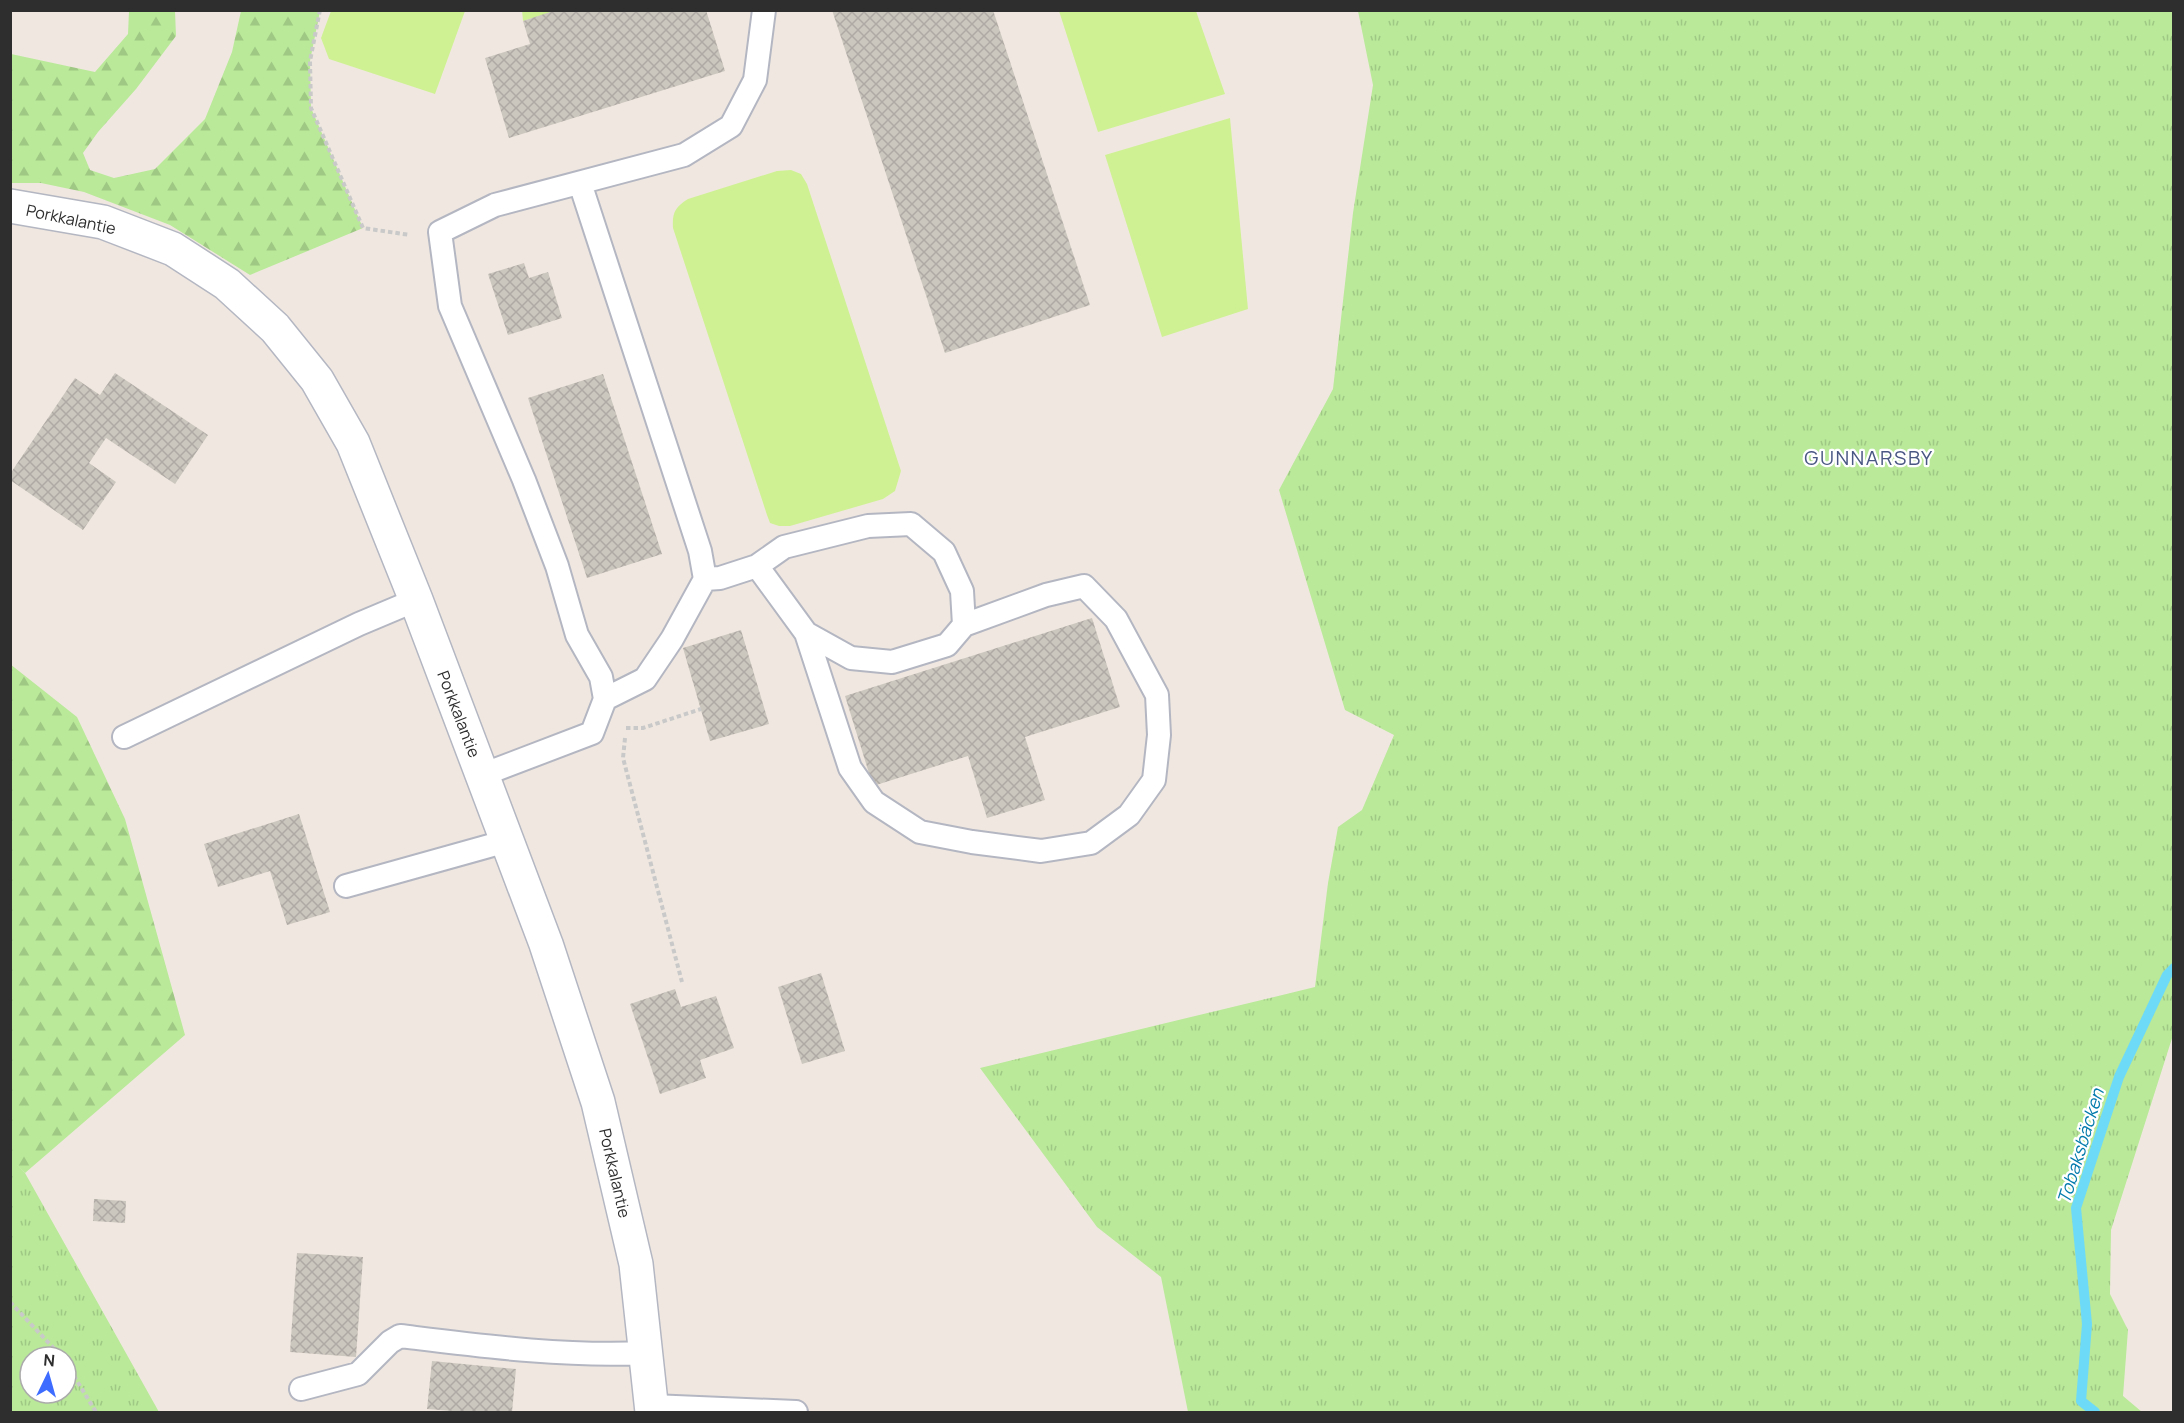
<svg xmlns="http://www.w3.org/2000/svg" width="2184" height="1423" font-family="Manrope,sans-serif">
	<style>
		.grass { fill: url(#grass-tufts); fill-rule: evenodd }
		.forest { fill: url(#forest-firs) }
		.pitch { fill: #cff194 }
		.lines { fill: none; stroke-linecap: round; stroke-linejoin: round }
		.stream { stroke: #6ddaf8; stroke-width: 10 }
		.building { fill: url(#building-cross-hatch) }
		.service-casing { stroke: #b4b7c2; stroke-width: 26 }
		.tertiary-casing { stroke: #b4b7c2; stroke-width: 36 }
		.path { stroke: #c9c9c9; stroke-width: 4; stroke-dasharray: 4.5 3; stroke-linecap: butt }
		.service { stroke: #fff; stroke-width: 22 }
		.tertiary { stroke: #fff; stroke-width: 33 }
		.labels { text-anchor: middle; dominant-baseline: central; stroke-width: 4.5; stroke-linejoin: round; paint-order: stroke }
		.street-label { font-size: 16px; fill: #2e2e2e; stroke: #fff }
		.water-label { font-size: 18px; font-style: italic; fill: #047bac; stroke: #fff }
		.quarter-label { font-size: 20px; letter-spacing: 1.5px; fill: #4a5783; stroke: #fff }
	</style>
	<defs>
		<pattern id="grass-tufts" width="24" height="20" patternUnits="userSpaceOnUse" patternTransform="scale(1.5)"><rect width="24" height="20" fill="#b9e999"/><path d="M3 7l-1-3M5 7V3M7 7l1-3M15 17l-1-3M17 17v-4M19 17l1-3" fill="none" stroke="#9fc884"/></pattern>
		<pattern id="forest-firs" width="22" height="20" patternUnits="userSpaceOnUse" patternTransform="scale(1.5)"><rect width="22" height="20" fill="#b9e999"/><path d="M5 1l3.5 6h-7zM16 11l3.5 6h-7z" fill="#9fc884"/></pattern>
		<pattern id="building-cross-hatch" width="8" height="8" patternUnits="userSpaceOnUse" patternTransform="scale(1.5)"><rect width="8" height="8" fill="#cbc6be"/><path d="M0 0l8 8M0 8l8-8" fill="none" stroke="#afaaa4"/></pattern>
	</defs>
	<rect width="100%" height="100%" fill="#f0e8e0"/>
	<path class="grass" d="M1358,11H2173L2174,1032L2111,1230L2110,1294L2128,1330L2123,1396L2142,1412H1188L1161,1277L1097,1227L980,1068L1315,987L1328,883L1338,827L1362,810L1394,735L1345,710L1279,490L1333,389L1353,213L1373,85Z
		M11,1159L25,1173L159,1412H11ZM30,1357H66V1393H30Z"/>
	<path class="forest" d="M129,11H175L176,36L136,89L98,132L83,153L90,170L114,178L155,169L205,119L232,52L241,11H320L310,61L311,108L363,228L250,275L170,225L84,192L41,183H11V54L95,72L128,34Z
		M10,664L77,717L125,819L185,1035L25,1173L10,1159Z"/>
	<path class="pitch" d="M522,10L556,11L523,21Z
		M331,11V10L465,11L435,94L329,59L321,38Z
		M1059,11H1196L1225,94L1098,132Z
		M1230,118L1248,309L1162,337L1105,155Z
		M791,170L801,174L807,184L901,471L895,491L883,499L790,526H779L770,523L767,515L673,228C672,213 675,207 688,199L777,171Z"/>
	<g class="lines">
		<path class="stream" d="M2095,1412L2081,1401L2087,1324L2076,1208L2119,1077L2167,975L2174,968"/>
	</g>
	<path class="building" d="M556,10H706L725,71L509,138L485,58L530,44L523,21Z
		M832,10H993L1090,305L945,353Z
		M524,263L529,278L548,272L562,318L508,335L488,274Z
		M115,373L208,435L175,484L106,438L89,463L116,482L83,530L10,480V474L75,378L100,395Z
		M603,374L662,554L587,578L528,398Z
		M1092,618L1120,707L1025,737L1045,800L987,818L968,756L873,786L845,696Z
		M741,630L769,724L710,741L683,648Z
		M299,814L330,912L287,925L270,871L218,887L204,844Z
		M821,973L845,1051L802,1064L778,987Z
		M675,989L681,1007L716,996L734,1048L700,1060L706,1078L660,1094L630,1004Z
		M94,1199L126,1201L125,1223L93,1221Z
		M297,1253L363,1257L356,1357L290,1352Z
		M432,1361L516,1369L512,1412H465L427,1409Z"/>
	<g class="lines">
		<defs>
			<path id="service" d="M580,183L700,551L705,579L672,639L645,679L605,699
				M757,566L784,547L868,526L911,524L944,552L962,591L964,625
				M705,579L720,578L757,566L806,633L851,658L892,662L947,645L964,625L1046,595L1084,586L1116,619L1157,695L1159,735L1154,780L1129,815L1091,843L1041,851L972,842L920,832L874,802L850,768L806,633
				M124,737L359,624L416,600
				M482,775L592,733L605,699L601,677L577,635L557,566L524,480L450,306L440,232L495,205L684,155L731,126L755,80L764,10
				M346,886L507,841
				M301,1389L358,1374L390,1342L400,1336C482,1346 564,1357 646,1353
				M652,1406L796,1412"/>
			<path id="tertiary" d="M10,206L103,222L173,249L227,284L275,328L317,380L353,443L416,600L546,944L598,1102L636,1264L652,1412"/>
		</defs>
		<use href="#service" class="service-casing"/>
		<use href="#tertiary" class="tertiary-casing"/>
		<path class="path" d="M320,10L310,61L311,108L363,228L410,235
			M626,728H643L701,709
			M625,738L623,758L682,982
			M10,1302L62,1357
			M66,1363L96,1412"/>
		<use href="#service" class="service"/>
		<use href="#tertiary" class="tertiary"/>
	</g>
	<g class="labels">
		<g class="street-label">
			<text transform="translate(71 219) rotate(12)">Porkkalantie</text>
			<text transform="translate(459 714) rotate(69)">Porkkalantie</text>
			<text transform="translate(615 1173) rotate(77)">Porkkalantie</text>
		</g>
		<g class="water-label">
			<text transform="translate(2080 1146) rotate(-73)">Tobaksbäcken</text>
		</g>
		<g class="quarter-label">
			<text x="1869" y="457">GUNNARSBY</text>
		</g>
	</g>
	<rect width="2184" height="1423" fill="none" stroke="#2e2e2e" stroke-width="24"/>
	<g transform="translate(48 1375) rotate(5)"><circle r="28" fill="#ffffff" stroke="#ababab" stroke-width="1.5"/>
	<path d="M0-4.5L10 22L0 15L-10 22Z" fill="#3d6cff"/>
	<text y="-9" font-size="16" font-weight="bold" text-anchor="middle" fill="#2e2e2e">N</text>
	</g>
</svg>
